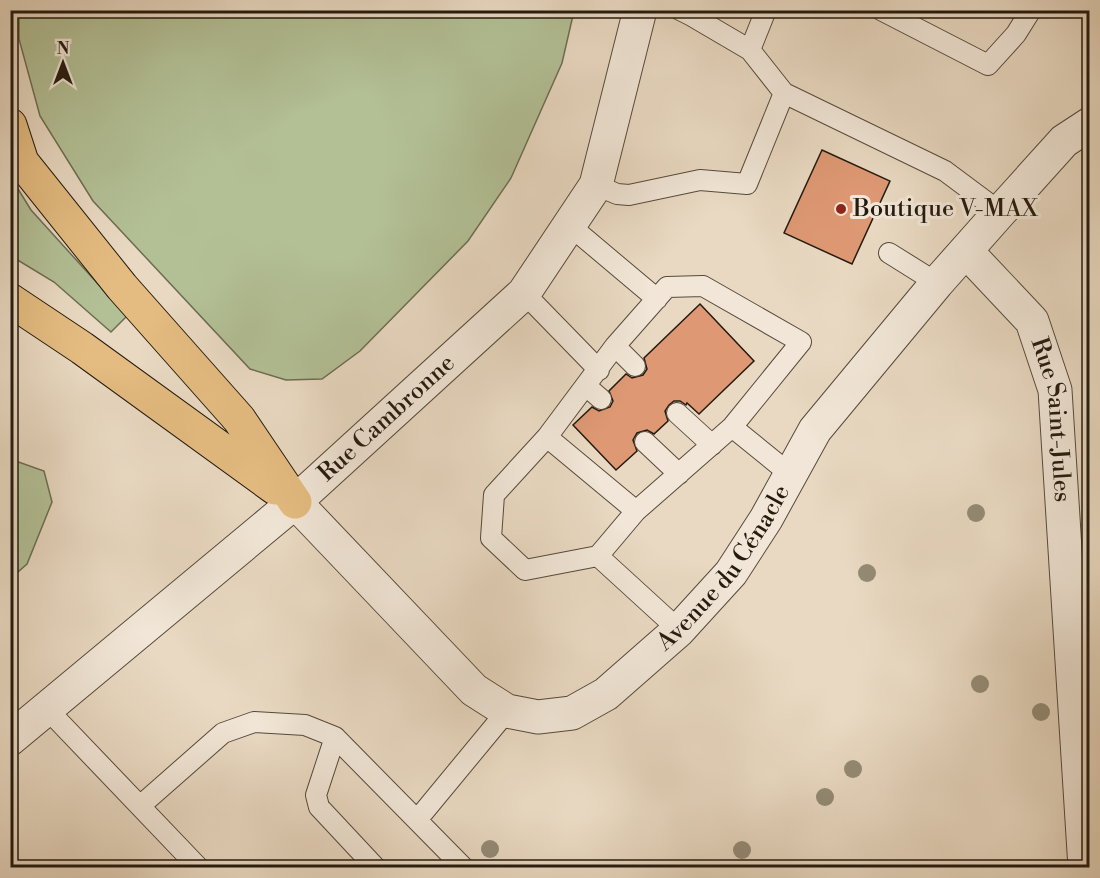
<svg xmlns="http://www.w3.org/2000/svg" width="1100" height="878" font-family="'Libre Bodoni',serif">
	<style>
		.green { fill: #b3c096; stroke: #6c6d52; stroke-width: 1.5 }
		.building { fill: #de9874; stroke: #241a0f; stroke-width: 1.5 }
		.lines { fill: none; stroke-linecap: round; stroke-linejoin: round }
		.service-casing { stroke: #554a3c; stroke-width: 22 }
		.minor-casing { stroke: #554a3c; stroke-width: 35 }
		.tertiary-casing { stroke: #554a3c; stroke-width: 35 }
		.motorway-casing { stroke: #241a0f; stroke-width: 35 }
		.service { stroke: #f1e6d7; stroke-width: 20 }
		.minor { stroke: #f1e6d7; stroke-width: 33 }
		.tertiary { stroke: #f1e6d7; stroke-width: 33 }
		.motorway { stroke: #e4bc81; stroke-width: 33 }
		.tree { fill: #948b76 }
		.poi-dot { fill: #8f2418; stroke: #f1e6d7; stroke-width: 2 }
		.labels { text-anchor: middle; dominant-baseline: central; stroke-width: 6; stroke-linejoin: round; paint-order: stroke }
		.poi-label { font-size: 24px; fill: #241a0f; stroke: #f1e6d7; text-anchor: start }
		.street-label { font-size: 24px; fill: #241a0f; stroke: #f1e6d7 }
	</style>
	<rect width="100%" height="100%" fill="#e9d9c2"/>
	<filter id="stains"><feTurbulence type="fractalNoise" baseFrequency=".00333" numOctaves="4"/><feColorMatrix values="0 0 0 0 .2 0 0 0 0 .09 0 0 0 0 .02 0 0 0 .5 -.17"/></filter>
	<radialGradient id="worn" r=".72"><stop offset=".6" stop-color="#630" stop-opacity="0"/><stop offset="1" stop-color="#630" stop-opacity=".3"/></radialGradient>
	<path class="green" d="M19,11V10L574,11L562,63L511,178L468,241L360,351L322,379L286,380L250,369L93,201L40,116L19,39Z
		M10,176L31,210L127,316L111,332L54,282L11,256Z
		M10,459L44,471L52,502L27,564L11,578Z"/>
	<path class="building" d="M822,150L890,181L852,264L784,233Z
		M700,304L754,361L699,414L687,403L686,405L680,401H674L669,405L665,411L668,421L654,434L647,430L637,433L633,440L637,451L616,470L573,425L592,407L599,411L610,407L613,401L609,391L626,374L632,378L643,375L647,369L644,358Z"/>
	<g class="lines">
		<defs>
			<path id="service" d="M680,10L692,16L750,50L766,10
				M881,10L988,65L1016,34L1031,10
				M750,50L784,93L945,171L1000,212
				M596,185L617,194L629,195L700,180L747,184L784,93
				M569,225L657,299
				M889,253L937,283
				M524,293L599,370
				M615,346L635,366
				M586,386L601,399
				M677,413L712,445
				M547,437L636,511
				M645,442L679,474
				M598,556L636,511L732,427
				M679,630L598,556L525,570L491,538L494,495L547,437L615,346L667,287L703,286L801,342L732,427L790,474
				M47,709L199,868
				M335,737L316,795L319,807L376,868
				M140,806L223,733L254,722L305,725L335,737L464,868
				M417,820L507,711"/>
			<g id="minor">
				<path id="s1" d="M966,251L1032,321L1055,390L1085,868"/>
				<path id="s2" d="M10,739L295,502L474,690L507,711L538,717L572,713L606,694L679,630L731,573L766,519L815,430L937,283L1000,212L1064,141L1090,124"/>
			</g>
			<g id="tertiary">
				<path id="s3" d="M295,502L524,293L596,185L640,10"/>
			</g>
			<path id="motorway" d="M10,125L22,162L122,287L239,419L295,502
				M10,300L82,348L275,488"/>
		</defs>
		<use href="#service" class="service-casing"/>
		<use href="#minor" class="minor-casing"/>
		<use href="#tertiary" class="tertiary-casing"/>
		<use href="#motorway" class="motorway-casing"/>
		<use href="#service" class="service"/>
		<use href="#minor" class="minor"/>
		<use href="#tertiary" class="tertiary"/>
		<use href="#motorway" class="motorway"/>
	</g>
	<g class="tree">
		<circle cx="976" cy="513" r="9"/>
		<circle cx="867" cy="573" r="9"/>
		<circle cx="980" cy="684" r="9"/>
		<circle cx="1041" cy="712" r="9"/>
		<circle cx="853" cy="769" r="9"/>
		<circle cx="825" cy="797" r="9"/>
		<circle cx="490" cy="849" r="9"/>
		<circle cx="742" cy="850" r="9"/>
	</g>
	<circle class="poi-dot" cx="841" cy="209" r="6"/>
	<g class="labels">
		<g class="poi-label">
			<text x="853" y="209">Boutique V-MAX</text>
		</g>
		<g class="street-label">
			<text stroke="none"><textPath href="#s3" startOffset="124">Rue Cambronne</textPath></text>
			<text stroke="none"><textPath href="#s1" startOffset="198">Rue Saint-Jules</textPath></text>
			<text stroke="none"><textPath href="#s2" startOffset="948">Avenue du Cénacle</textPath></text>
		</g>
	</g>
	<rect width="1100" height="878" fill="none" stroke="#e9d9c2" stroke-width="36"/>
	<rect x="12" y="12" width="1076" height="854" fill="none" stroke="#241a0f" stroke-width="3"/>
	<rect x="18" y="18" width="1064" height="842" fill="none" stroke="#241a0f" stroke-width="1.5"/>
	<g transform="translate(63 63)" stroke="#f1e6d7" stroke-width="4.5" paint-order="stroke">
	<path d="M0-4.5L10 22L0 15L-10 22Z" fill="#241a0f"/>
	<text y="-9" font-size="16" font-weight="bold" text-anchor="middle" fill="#241a0f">N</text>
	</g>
	<rect width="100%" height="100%" filter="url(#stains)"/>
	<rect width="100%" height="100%" fill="url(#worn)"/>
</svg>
